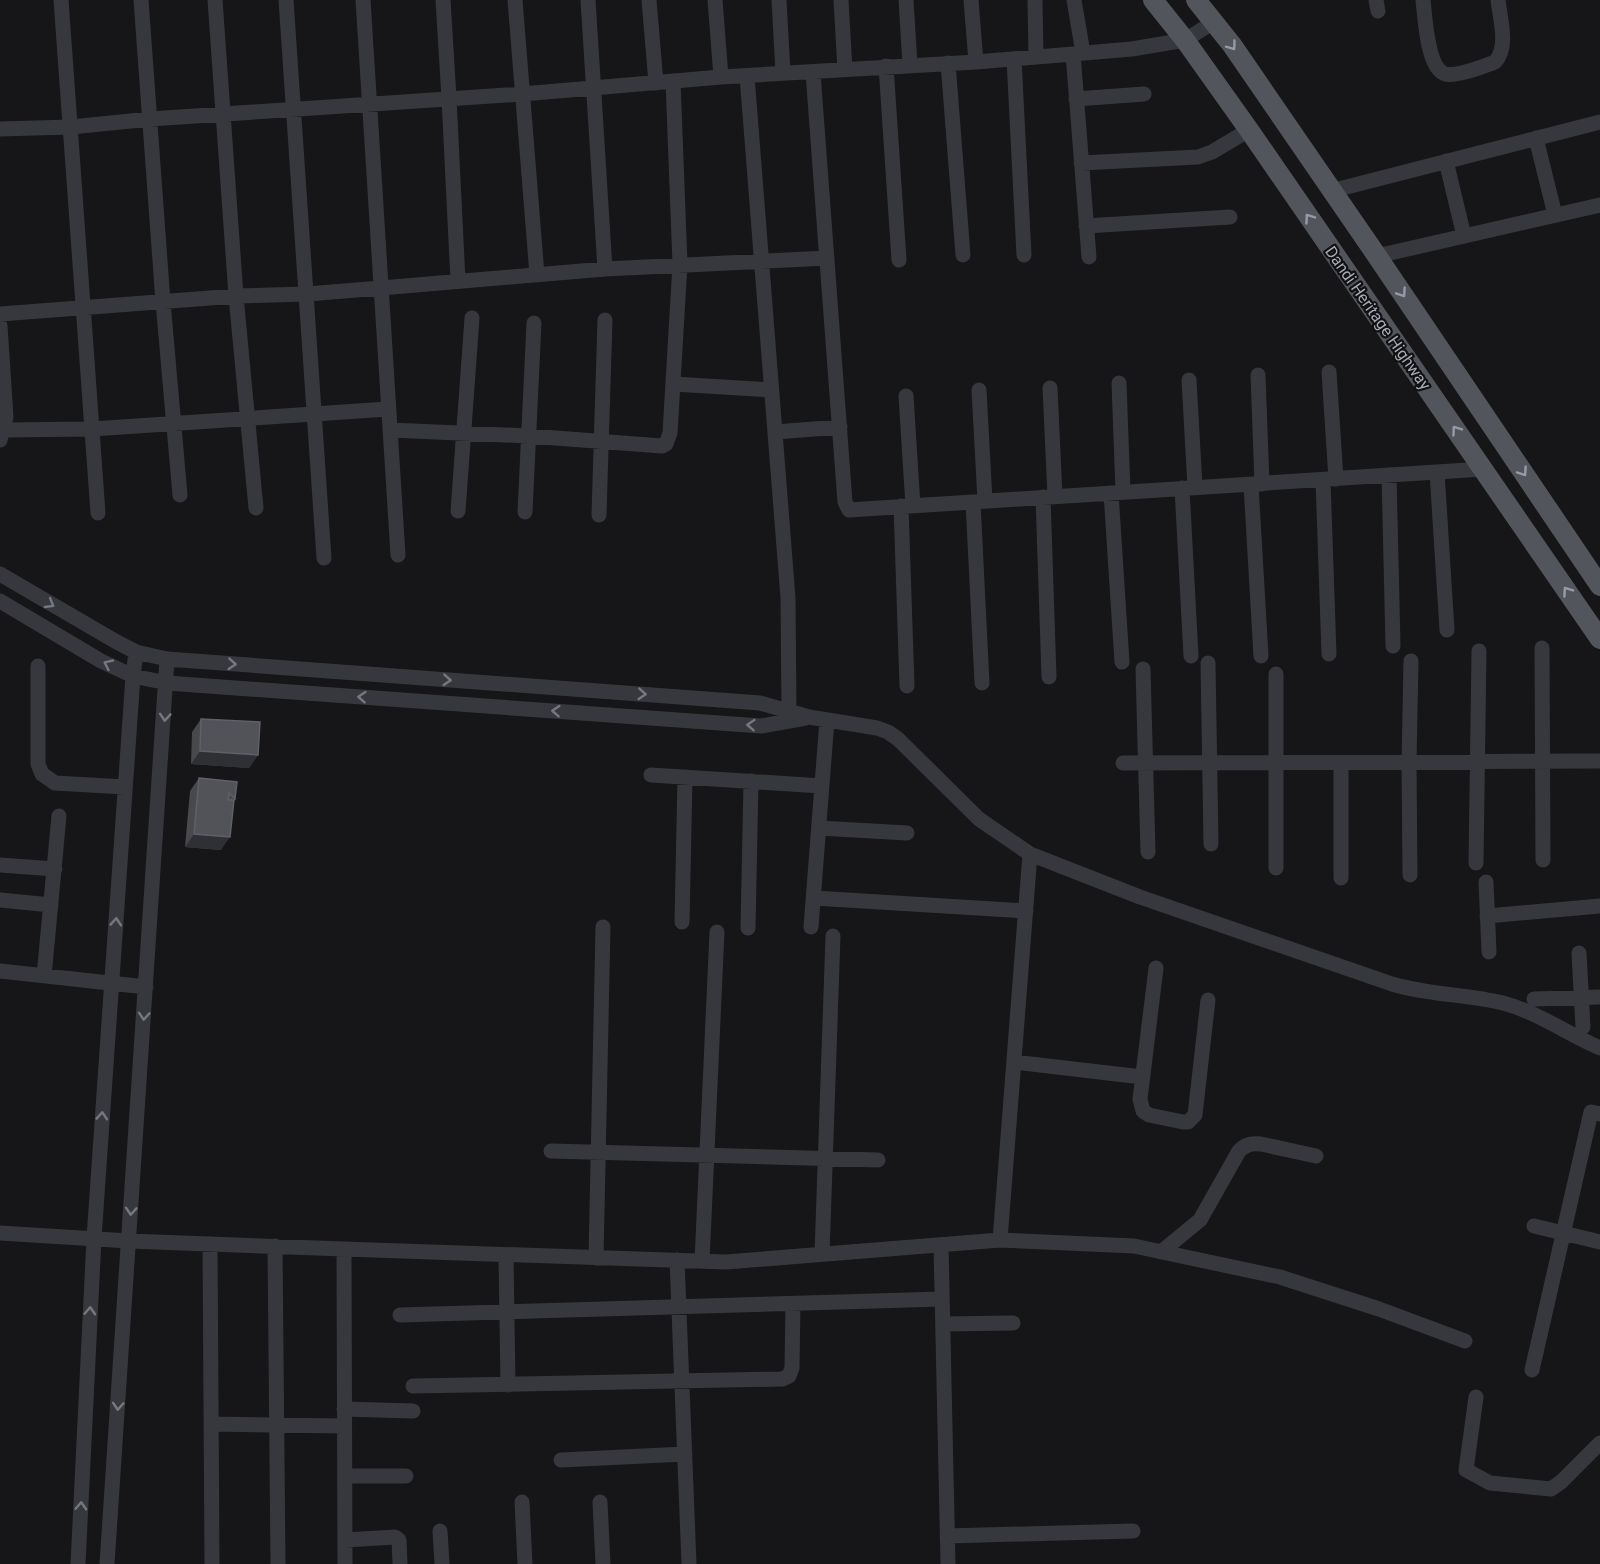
<svg xmlns="http://www.w3.org/2000/svg" width="1600" height="1564" font-family="Roboto,sans-serif">
	<style>
		.lines { fill: none; stroke-linecap: round; stroke-linejoin: round }
		.minor { stroke: #37383d; stroke-width: 15 }
		.major { stroke: #53555c; stroke-width: 20 }
		.wall { fill: #47494d }
		.shaded-wall { fill: #2f3033 }
		.building { fill: #525359; stroke: #5f6168; stroke-width: 1.5 }
		.oneway { stroke: #979ba6 }
		.oneway2 { stroke: #757881 }
		.labels { text-anchor: middle; dominant-baseline: central; stroke-width: 4.5; stroke-linejoin: round; paint-order: stroke }
		.street-label { font-size: 16px; fill: #a8adb8; stroke: #111113 }
	</style>
	<rect width="100%" height="100%" fill="#161618"/>
	<g class="lines">
		<path class="minor" d="M61,0L98,513
			M141,0L163,302L180,495
			M215,0L236,296L256,508
			M286,0L324,558
			M363,0L398,555
			M443,0L449,98L458,281
			M515,0L537,275
			M588,0L605,269
			M649,0L656,83
			M715,0L721,77
			M779,0L783,73
			M841,0L845,70
			M906,0L910,65
			M971,0L976,62
			M1035,0L1036,57
			M1074,0L1083,53
			M1376,0L1378,11
			M1423,0C1425,17 1427,68 1445,74C1456,77 1484,66 1495,62C1509,47 1500,19 1498,0
			M1073,54L1089,257
			M1014,59L1024,255
			M948,63L963,255
			M886,66L899,260
			M813,73L845,502L849,510L1483,469
			M747,76L788,598L789,711
			M1076,99L1144,94
			M0,129L71,127L150,119L522,94L721,77L976,62L1132,49L1185,40L1214,22
			M1536,138L1555,215
			M1446,161L1464,236
			M1081,163L1198,157L1212,152L1249,130
			M1331,191L1600,122
			M1086,226L1230,217
			M1377,256L1600,205
			M0,314L236,296L307,294L381,288L605,269L827,258
			M0,326L6,417L0,440
			M1329,372L1336,479
			M1258,375L1262,484
			M1189,380L1195,487
			M1119,383L1123,492
			M673,384L771,390
			M1050,388L1055,496
			M979,390L985,501
			M906,396L913,506
			M4,430L92,429L388,409
			M390,430L529,436L662,446L666,444L670,433L680,264L673,81
			M775,432L840,427
			M1437,472L1447,630
			M1389,475L1393,646
			M1323,480L1329,654
			M1251,485L1261,656
			M1182,488L1191,656
			M1111,493L1122,662
			M1043,497L1049,677
			M973,502L982,683
			M901,506L907,686
			M458,511L472,318
			M525,512L534,323
			M599,515L605,320
			M0,574L115,641L136,652L167,659L760,703L809,717L877,728L888,732L898,739L979,819L1030,854L1140,897L1392,984C1428,995 1466,994 1503,1003C1537,1012 1568,1034 1600,1048
			M0,601L101,661L133,676L167,683L761,726L806,718
			M1542,648L1543,860
			M1208,663L1211,844
			M38,666V764L42,774L55,783L125,787
			M1143,669L1148,852
			M1276,674V868
			M1123,763L1600,761
			M1341,763V878
			M651,775L822,786
			M819,828L907,833
			M1476,863L1479,651
			M0,865L55,869
			M1410,875L1409,762L1411,661
			M1486,882L1489,952
			M814,898L1026,911
			M0,900L51,905
			M1487,916L1600,906
			M682,922L685,777
			M811,927L827,720
			M748,928L751,781
			M1579,953L1583,1027
			M1156,968L1140,1099L1143,1111L1149,1115L1183,1122H1188L1195,1115L1208,1000
			M0,971L146,987
			M44,976L59,816
			M1534,999L1600,997
			M1014,1062L1142,1077
			M551,1151L878,1160
			M1534,1226L1600,1242
			M0,1233L129,1241L344,1249L726,1262L1000,1240L1134,1246L1280,1277L1379,1309L1465,1341
			M1000,1240L1030,854
			M210,1244L212,1564
			M941,1245L948,1564
			M275,1246L278,1564
			M344,1249L345,1564
			M1161,1252L1200,1220L1239,1151C1246,1144 1252,1143 1261,1144L1316,1156
			M822,1254L833,936
			M506,1256L508,1385
			M596,1258L603,927
			M677,1260L689,1564
			M702,1261L717,932
			M400,1315L942,1299
			M943,1324L1013,1323
			M1532,1370L1591,1112L1600,1114
			M413,1386L782,1379L789,1376L792,1368L793,1304
			M1476,1397L1466,1470L1490,1483L1551,1489L1561,1482L1600,1443
			M344,1409L413,1411
			M211,1424L344,1426
			M561,1460L685,1454
			M345,1476H406
			M522,1502L525,1564
			M600,1502L603,1564
			M440,1531L442,1564
			M947,1536L1133,1531
			M345,1540L395,1537L399,1540L400,1564
			M78,1564L94,1238L133,676L136,652
			M107,1564L167,659"/>
		<path class="major" d="M1153,0L1185,40L1249,130L1600,639
			M1196,0L1232,45L1377,256L1600,586"/>
	</g>
	<path class="wall" d="M201,719L258,755L249,768L191,764L192,732Z
		M199,778L237,782L235,799L233,801L221,850L185,847L190,791Z"/>
	<path class="shaded-wall" d="M200,751L258,755L249,768L191,764Z
		M194,834L230,837L221,850L185,847Z"/>
	<path class="building" d="M201,719L260,722L258,755L200,751Z
		M199,778L237,782L235,799L229,793L228,800H234L230,837L194,834Z"/>
	<defs><path id="oneway-chevron" d="M-2-3.5L2.5 0L-2 3.5" fill="none" stroke-width="1.6" stroke-linecap="round" stroke-linejoin="round" transform="scale(1.5)"/></defs>
	<g class="oneway">
		<use href="#oneway-chevron" transform="translate(1232 46) rotate(54)"/>
		<use href="#oneway-chevron" transform="translate(1309 218) rotate(-125)"/>
		<use href="#oneway-chevron" transform="translate(1402 293) rotate(56)"/>
		<use href="#oneway-chevron" transform="translate(1456 430) rotate(-125)"/>
		<use href="#oneway-chevron" transform="translate(1523 472) rotate(56)"/>
		<use href="#oneway-chevron" transform="translate(1567 591) rotate(-125)"/>
	</g>
	<g class="oneway2">
		<use href="#oneway-chevron" transform="translate(50 604) rotate(30)"/>
		<use href="#oneway-chevron" transform="translate(108 664) rotate(-155)"/>
		<use href="#oneway-chevron" transform="translate(232 664) rotate(4)"/>
		<use href="#oneway-chevron" transform="translate(447 680) rotate(4)"/>
		<use href="#oneway-chevron" transform="translate(642 694) rotate(4)"/>
		<use href="#oneway-chevron" transform="translate(362 697) rotate(-176)"/>
		<use href="#oneway-chevron" transform="translate(556 711) rotate(-176)"/>
		<use href="#oneway-chevron" transform="translate(165 717) rotate(94)"/>
		<use href="#oneway-chevron" transform="translate(751 725) rotate(-176)"/>
		<use href="#oneway-chevron" transform="translate(116 922) rotate(-86)"/>
		<use href="#oneway-chevron" transform="translate(144 1016) rotate(94)"/>
		<use href="#oneway-chevron" transform="translate(102 1116) rotate(-86)"/>
		<use href="#oneway-chevron" transform="translate(131 1211) rotate(94)"/>
		<use href="#oneway-chevron" transform="translate(90 1311) rotate(-87)"/>
		<use href="#oneway-chevron" transform="translate(118 1406) rotate(94)"/>
		<use href="#oneway-chevron" transform="translate(81 1506) rotate(-87)"/>
	</g>
	<g class="labels">
		<g class="street-label">
			<text transform="translate(1378 318) rotate(55)">Dandi Heritage Highway</text>
		</g>
	</g>
</svg>
